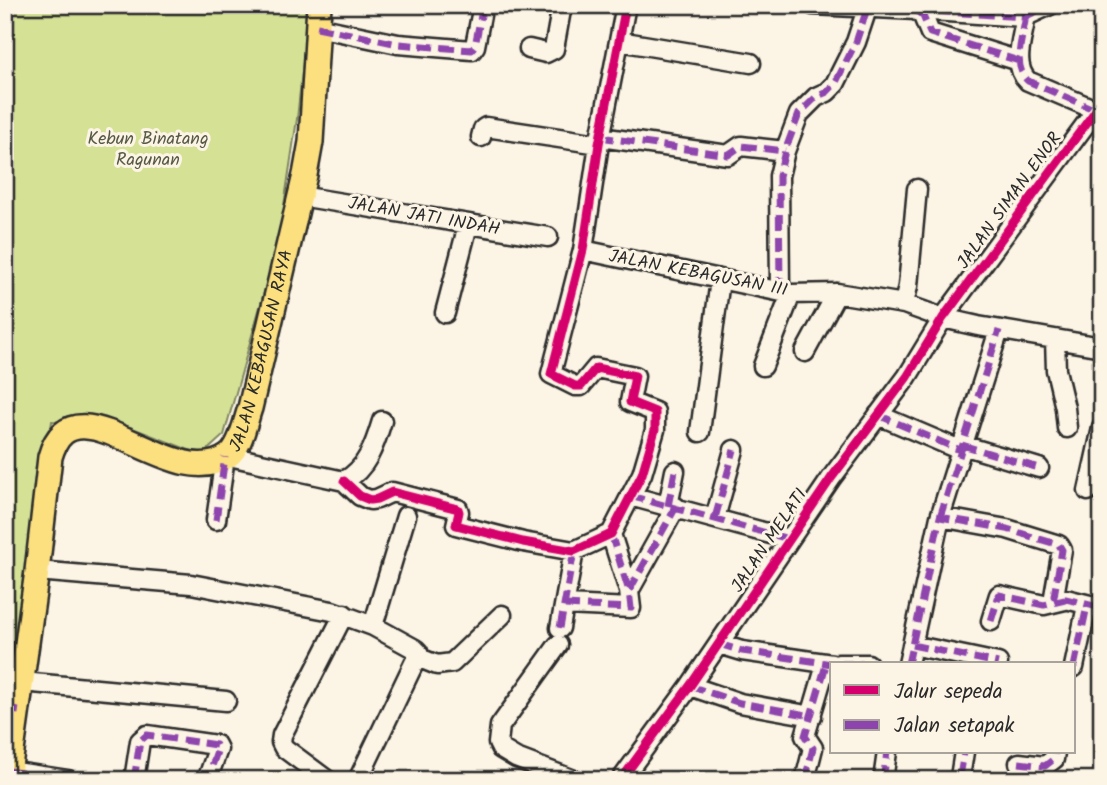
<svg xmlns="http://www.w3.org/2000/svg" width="1107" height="785" font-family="Kalam,sans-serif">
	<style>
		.green { fill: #d5e296; stroke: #808660; stroke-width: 2 }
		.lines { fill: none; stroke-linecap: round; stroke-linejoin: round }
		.minor-casing { stroke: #2b2b2b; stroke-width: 23 }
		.major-casing { stroke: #2b2b2b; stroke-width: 28 }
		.minor { stroke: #fcf5e5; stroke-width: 18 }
		.major { stroke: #fce080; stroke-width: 23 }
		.quiet { stroke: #8e44ad; stroke-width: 7; stroke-dasharray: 14 7; stroke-linecap: butt }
		.cycleway-casing { stroke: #fcf5e5; stroke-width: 13 }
		.cycleway { stroke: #d6006c; stroke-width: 9 }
		.labels { text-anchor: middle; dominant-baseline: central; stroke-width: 6; stroke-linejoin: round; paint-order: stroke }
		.park-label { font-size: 18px; fill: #565946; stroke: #fcf5e5 }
		.street-label { font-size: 18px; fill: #2b2b2b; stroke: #fcf5e5 }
	</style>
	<rect width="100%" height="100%" fill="#fcf5e5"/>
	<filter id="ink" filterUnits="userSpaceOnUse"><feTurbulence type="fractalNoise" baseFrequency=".0143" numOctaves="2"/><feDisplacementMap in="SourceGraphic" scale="14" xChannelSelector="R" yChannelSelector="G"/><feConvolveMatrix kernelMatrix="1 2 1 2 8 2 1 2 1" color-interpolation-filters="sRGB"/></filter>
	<g filter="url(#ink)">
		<path class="green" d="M5,5H309L297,119L279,239L224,435L202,455L130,427L52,421L5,760Z"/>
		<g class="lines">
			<defs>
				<path id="minor" d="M813,5L916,10L923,16L930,33L1019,61
					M916,10L1024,17
					M1024,17L1025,21C1022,40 1012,66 1028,81L1096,110
					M1024,17L1050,5
					M317,27L398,44L472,50L475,46L483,5
					M619,41L751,63
					M529,49L546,53L554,49L562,5
					M481,137L483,129L486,127L599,144
					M600,137L728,155L741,146L785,151
					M300,196L548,237
					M583,250L791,294L837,293L904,304L943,318L978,326L1102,347
					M780,291L779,176L785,151L799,114L816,97L827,92L835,84L856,42L867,9
					M904,304L908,286L917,189
					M445,313L468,225
					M1055,339L1056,370L1065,408L1067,428
					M805,352L837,293
					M763,366L791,294
					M878,415L960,450
					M700,432L720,280
					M962,445L1039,468
					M229,456L344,481C367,469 375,444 382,421
					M344,481L360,496L370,500L377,499L392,492L458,509L459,512L456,525L523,542L574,551L611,534L642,474L655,430V412L630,402L635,376L596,368L581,386H575L551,374L583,250L599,144L626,5
					M1088,491L1102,428
					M630,496L789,539
					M668,506L675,471
					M940,517L999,330
					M715,518L734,450
					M216,520L225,457
					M611,534L629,591
					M37,571L191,584L332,611L373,626L415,649L418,652L417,657L358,780
					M565,605L631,608L629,591L676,507
					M991,621L999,595L1044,605L1065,600
					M373,626L406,516
					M560,628L574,551
					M719,644L742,651L832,664
					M558,645L500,726L498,743L501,749L516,758L574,780
					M912,645L998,663
					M417,657L437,665L452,663L502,615
					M838,664H868
					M908,664L940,517L1007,529L1059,545L1062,550L1054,596L1102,608
					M1074,667L1087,606
					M22,682L226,701
					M690,686L740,703L812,716
					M1019,763L1045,766L1054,759L1055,752
					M9,771L68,780
					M960,777L964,752
					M134,780L140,741L147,735L216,745L218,749L207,780
					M327,780L284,748L281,742L282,735L344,614
					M621,780L690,686L832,477L907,377L943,318L1102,102
					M805,780L813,748L805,736L826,665
					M883,780L887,752"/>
				<g id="major">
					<path id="s1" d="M8,780L37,571L50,457C74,372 172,497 228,456C241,447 245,422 250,408L305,175L311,142L319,5"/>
				</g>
			</defs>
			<use href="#minor" class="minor-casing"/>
			<use href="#major" class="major-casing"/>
			<use href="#minor" class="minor"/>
			<use href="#major" class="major"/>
			<path class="quiet" d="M813,5L916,10L923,16L930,33L1019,61
				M916,10L1024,17
				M1024,17L1025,21C1022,40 1012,66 1028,81L1096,110
				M1024,17L1050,5
				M317,27L398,44L472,50L475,46L483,5
				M600,137L728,155L741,146L785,151
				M780,291L779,176L785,151L799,114L816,97L827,92L835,84L856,42L867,9
				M878,415L960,450
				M962,445L1039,468
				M630,496L789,539
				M668,506L675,471
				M940,517L999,330
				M715,518L734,450
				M216,520L225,457
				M611,534L629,591
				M565,605L631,608L629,591L676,507
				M991,621L999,595L1044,605L1065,600
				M560,628L574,551
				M719,644L742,651L832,664
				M912,645L998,663
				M838,664H868
				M908,664L940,517L1007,529L1059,545L1062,550L1054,596L1102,608
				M1074,667L1087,606
				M690,686L740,703L812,716
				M5,709L19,711
				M1019,763L1045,766L1054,759L1055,752
				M9,771L68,780
				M960,777L964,752
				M134,780L140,741L147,735L216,745L218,749L207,780
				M805,780L813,748L805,736L826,665
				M883,780L887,752"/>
			<defs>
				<path id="cycleway" d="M344,481L360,496L370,500L377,499L392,492L458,509L459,512L456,525L523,542L574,551L611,534L642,474L655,430V412L630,402L635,376L596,368L581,386H575L551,374L583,250L599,144L626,5
					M621,780L690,686L832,477L907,377L943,318L1102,102"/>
			</defs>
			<use href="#cycleway" class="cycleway-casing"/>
			<use href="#cycleway" class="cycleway"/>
		</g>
	</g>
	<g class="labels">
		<g class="park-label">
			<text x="148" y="139">Kebun Binatang<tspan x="148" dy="21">Ragunan</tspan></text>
		</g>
		<g class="street-label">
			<text transform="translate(1010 201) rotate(-54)">JALAN SIMAN ENOR</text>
			<text transform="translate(424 217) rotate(10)">JALAN JATI INDAH</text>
			<text transform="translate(698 274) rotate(11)">JALAN KEBAGUSAN III</text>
			<text stroke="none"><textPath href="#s1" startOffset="640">JALAN KEBAGUSAN RAYA</textPath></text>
			<text transform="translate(770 541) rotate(-56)">JALAN MELATI</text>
		</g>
	</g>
	<rect width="1107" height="785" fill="none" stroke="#fcf5e5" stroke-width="28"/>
	<rect x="14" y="14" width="1079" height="757" fill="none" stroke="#2b2b2b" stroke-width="2.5" filter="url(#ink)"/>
	<rect x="830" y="662" width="245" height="91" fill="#fcf5e5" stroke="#a8a49b" stroke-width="2"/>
	<rect x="844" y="685" width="35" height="10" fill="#d6006c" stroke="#a8a49b" stroke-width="2"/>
	<text x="894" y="698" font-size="21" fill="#2b2b2b">Jalur sepeda</text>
	<rect x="844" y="720" width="35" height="10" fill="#8e44ad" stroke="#a8a49b" stroke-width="2"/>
	<text x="894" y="732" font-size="21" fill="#2b2b2b">Jalan setapak</text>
</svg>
